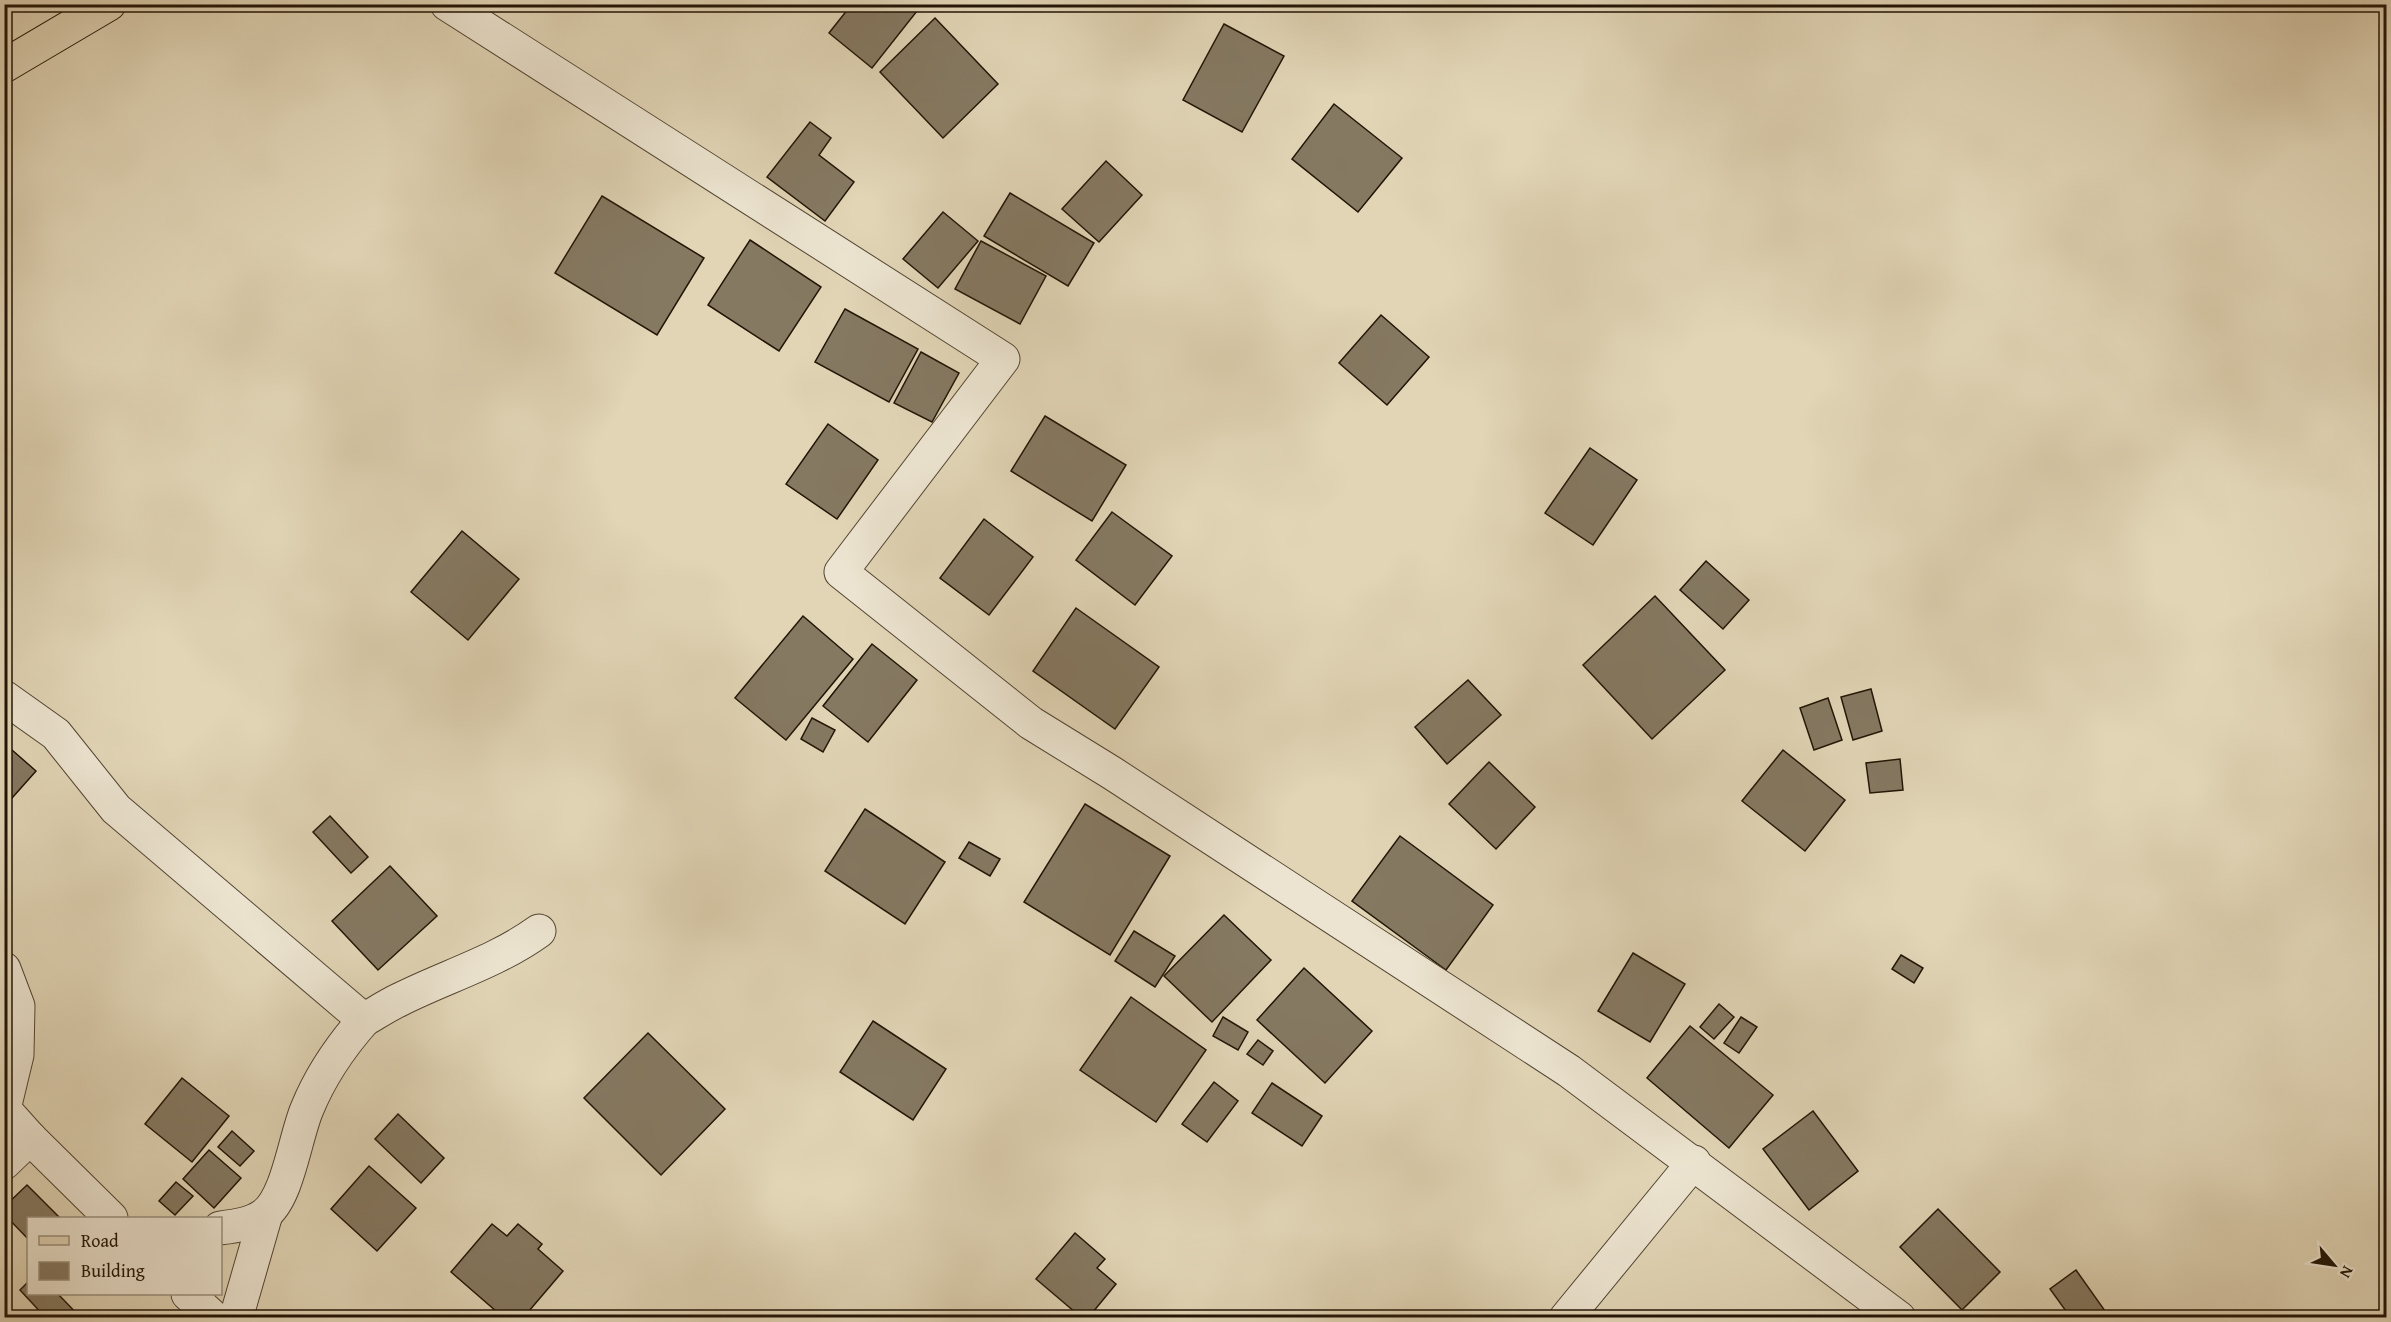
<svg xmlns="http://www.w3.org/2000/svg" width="2391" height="1322" font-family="'Gentium Book Plus',serif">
<rect width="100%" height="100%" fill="#e1d5b6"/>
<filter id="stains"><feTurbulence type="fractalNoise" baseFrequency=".00333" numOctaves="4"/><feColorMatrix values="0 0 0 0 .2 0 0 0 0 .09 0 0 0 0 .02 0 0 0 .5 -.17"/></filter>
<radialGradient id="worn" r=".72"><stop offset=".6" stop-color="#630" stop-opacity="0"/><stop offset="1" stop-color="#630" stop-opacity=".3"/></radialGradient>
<!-- building -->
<g fill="#857962" stroke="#221506" stroke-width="1.5">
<path d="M852 4H918L921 6 872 68 829 33Z"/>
<path d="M935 18 998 84 943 138 880 72Z"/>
<path d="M1224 24 1284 56 1242 132 1183 100Z"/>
<path d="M1334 104 1402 158 1358 212 1292 159Z"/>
<path d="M810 122 831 138 819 155 854 182 825 221 767 177Z"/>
<path d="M1106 161 1142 195 1099 242 1062 209Z"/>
<path d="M1010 193 1094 243 1068 286 984 236Z"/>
<path d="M602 196 704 258 657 335 555 273Z"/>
<path d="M943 212 978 241 938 288 903 259Z"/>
<path d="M750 240 821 287 779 351 708 305Z"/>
<path d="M981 241 1046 276 1020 324 955 289Z"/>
<path d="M845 309 918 349 889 402 815 362Z"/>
<path d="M1381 315 1429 357 1387 405 1339 363Z"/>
<path d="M921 352 959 373 932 422 894 403Z"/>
<path d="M1045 416 1126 465 1092 521 1011 471Z"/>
<path d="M828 424 878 460 837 519 786 484Z"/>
<path d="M2382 446H2386V486L2381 485Z"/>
<path d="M1590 448 1637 480 1593 545 1545 513Z"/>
<path d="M1112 512 1172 556 1135 605 1076 560Z"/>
<path d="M984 519 1033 557 989 615 940 578Z"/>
<path d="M462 531 519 579 468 640 411 592Z"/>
<path d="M1706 561 1749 600 1723 629 1680 590Z"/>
<path d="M1655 596 1725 670 1652 739 1583 665Z"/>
<path d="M1076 608 1159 667 1115 729 1033 671Z"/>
<path d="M803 616 853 659 786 740 735 698Z"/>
<path d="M872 644 917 680 868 742 823 706Z"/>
<path d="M1468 680 1501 715 1447 764 1415 727Z"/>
<path d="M1871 689 1882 731 1853 740 1841 697Z"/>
<path d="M1828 698 1842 740 1814 750 1800 708Z"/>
<path d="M812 718 835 730 823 752 801 739Z"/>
<path d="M12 750 36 771 4 807V759Z"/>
<path d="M1783 750 1845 800 1805 851 1742 801Z"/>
<path d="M1900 759 1903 790 1870 793 1866 763Z"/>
<path d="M1489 762 1535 807 1496 849 1449 804Z"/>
<path d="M1085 804 1170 856 1110 955 1024 902Z"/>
<path d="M865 809 945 862 905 924 825 871Z"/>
<path d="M330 816 368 857 351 873 313 832Z"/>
<path d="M1400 836 1493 905 1446 970 1352 901Z"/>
<path d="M969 842 1000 859 990 876 959 858Z"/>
<path d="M390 866 437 916 378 970 332 921Z"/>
<path d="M1224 915 1271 960 1212 1022 1164 976Z"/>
<path d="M1134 931 1175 956 1155 987 1115 961Z"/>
<path d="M1633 953 1685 984 1650 1042 1598 1011Z"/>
<path d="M1901 955 1923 968 1914 983 1892 969Z"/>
<path d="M1304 968 1372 1031 1325 1083 1257 1020Z"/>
<path d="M1131 997 1206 1050 1156 1122 1080 1070Z"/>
<path d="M1719 1004 1734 1017 1714 1039 1700 1027Z"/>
<path d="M1223 1017 1248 1032 1238 1050 1213 1036Z"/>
<path d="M1741 1017 1757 1027 1739 1053 1724 1043Z"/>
<path d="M873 1021 946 1069 913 1120 840 1072Z"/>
<path d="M1690 1026 1773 1095 1729 1148 1647 1078Z"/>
<path d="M648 1033 725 1109 661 1175 584 1098Z"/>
<path d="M1258 1040 1273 1051 1263 1065 1247 1054Z"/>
<path d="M182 1078 229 1116 192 1162 145 1124Z"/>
<path d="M1214 1082 1238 1101 1207 1142 1182 1124Z"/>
<path d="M1272 1083 1322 1116 1302 1146 1252 1113Z"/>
<path d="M1813 1111 1858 1171 1809 1210 1763 1149Z"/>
<path d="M398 1114 444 1158 421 1183 375 1139Z"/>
<path d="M232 1131 254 1151 240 1166 218 1147Z"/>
<path d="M209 1150 241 1178 214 1208 183 1179Z"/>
<path d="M369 1166 416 1208 377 1251 331 1209Z"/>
<path d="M176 1182 193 1196 175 1215 159 1201Z"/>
<path d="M27 1185 60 1218H28V1239L4 1214V1207Z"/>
<path d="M1938 1209 2000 1272 1962 1310 1900 1247Z"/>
<path d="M492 1224 507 1236 518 1224 542 1244 538 1249 563 1271 523 1318H504L451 1272Z"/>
<path d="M1075 1233 1105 1259 1097 1268 1116 1284 1088 1318H1082L1036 1279Z"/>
<path d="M2076 1270 2110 1318H2071L2050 1289Z"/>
<path d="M28 1282V1294H58L81 1318H46L20 1290Z"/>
</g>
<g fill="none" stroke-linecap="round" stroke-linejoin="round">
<defs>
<g id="minor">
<path d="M447 4 1003 359 841 572 1031 723 1112 773 1569 1071 1899 1318"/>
<path d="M4 697 56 734 116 809 364 1020C376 1013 388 1005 401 999 447 976 496 962 539 931"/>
<path d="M4 969 18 1006 17 1055 4 1109"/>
<path d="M4 1109 30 1138 111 1218"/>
<path d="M4 1163 30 1138"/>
<path d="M220 1228C236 1226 252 1224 264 1215 288 1198 295 1137 307 1109 320 1077 341 1046 364 1020"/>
<path d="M188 1294 214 1318"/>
<path d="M236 1318 266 1214"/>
<path d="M1566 1318 1694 1162"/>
</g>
<path id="major" d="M4 66 109 4"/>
</defs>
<!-- minor casing -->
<use href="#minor" stroke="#524532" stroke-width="35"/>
<!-- major casing -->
<use href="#major" stroke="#221506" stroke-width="35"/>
<!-- minor -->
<use href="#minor" stroke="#ece4d0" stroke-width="33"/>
<!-- major -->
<use href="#major" stroke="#e1d5b6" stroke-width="33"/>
</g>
<!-- margin -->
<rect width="2391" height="1322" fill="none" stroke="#e1d5b6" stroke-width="24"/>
<rect x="6" y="6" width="2379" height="1310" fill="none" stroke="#221506" stroke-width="3"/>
<rect x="12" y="12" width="2367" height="1298" fill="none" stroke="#221506" stroke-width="1.5"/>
<!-- legend -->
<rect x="27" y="1217" width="195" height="78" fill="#ece4d0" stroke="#9b917f" stroke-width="1.5"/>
<rect x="39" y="1236" width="30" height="9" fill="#e1d5b6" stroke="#9b917f" stroke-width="1.5"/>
<text x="81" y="1247" font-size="18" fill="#221506">Road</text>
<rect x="39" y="1262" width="30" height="18" fill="#857962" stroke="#9b917f" stroke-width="1.5"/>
<text x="81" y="1277" font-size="18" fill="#221506">Building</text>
<!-- north arrow -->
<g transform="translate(2334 1265) rotate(119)" stroke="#ece4d0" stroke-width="4.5" paint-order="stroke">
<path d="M0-4.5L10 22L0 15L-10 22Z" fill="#221506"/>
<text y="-9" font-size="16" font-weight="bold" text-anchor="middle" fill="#221506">N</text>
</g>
<rect width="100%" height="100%" filter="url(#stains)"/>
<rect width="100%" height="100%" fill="url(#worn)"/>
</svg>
